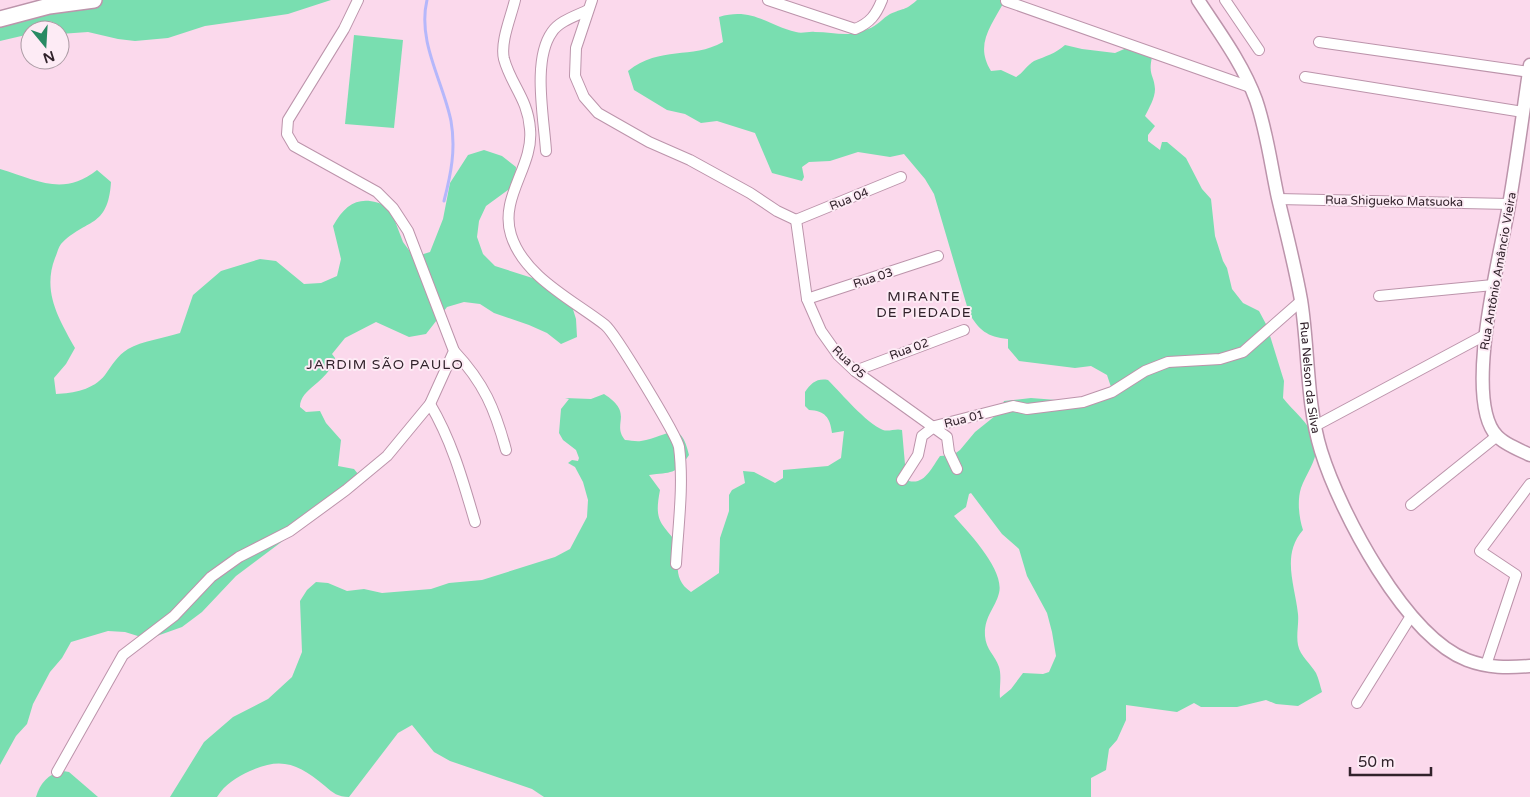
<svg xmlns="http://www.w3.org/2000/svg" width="1530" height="797" font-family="'Varela Round',sans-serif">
<rect width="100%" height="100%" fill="#fbd9ec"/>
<!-- green -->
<g fill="#79deb0" fill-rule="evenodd">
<path d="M61 0H331L288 14 205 26 168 38 135 41 118 39 88 32 60 34V30H30V34L0 41V14Z"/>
<path d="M917 0H1005C992 25 974 44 991 71L1001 70 1016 77C1023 73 1027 65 1034 61 1046 56 1055 54 1065 45L1082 49 1115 53 1136 44 1152 57C1148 76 1154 74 1155 89 1155 98 1149 108 1145 116L1155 126 1148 135V141L1160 150 1162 142H1167L1186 158 1202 189 1211 199 1215 236 1223 261 1227 268 1232 289 1243 303 1259 311 1267 326 1284 381 1283 398C1293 411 1308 422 1314 437 1322 455 1307 471 1301 488 1297 501 1299 518 1303 530 1281 555 1295 585 1298 614 1299 624 1296 635 1298 645 1300 656 1311 664 1316 673 1319 679 1320 686 1322 692L1298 706 1276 704 1266 700 1237 707H1201L1194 703 1177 712 1126 705V720L1117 740 1109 749 1106 770 1091 778V797H544L532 789 450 761 434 752 412 725 398 733 349 797C338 797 333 793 325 786 299 765 283 756 250 771 237 777 225 784 217 797H170L204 742 233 717 268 699 292 677 302 652 300 601 307 590 316 582 328 583 347 591 364 589 382 593 431 589 449 583 482 580 555 557 570 549 587 517 588 500 583 482 575 467 568 463 572 460 578 461 579 458 576 450 563 440 559 433 561 409 569 399 565 398 591 399 604 394C635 414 611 423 625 440 630 440 636 442 641 441 667 438 680 416 689 455 676 475 671 472 649 475L660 490C654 521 660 522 679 545 678 564 673 580 691 592L719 573 720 538 729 511V495L732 490 745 483 743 471 754 472 775 483 783 478V470L828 466 841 458 844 431 832 433C830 417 825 411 809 410L805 406V392C811 383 817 378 828 380 843 395 865 422 883 430 889 432 896 428 902 430L906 476 909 481C925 485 932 467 940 456L953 455 960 450 975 432 1000 412 1004 401 1031 398 1082 402 1113 393 1107 375 1091 366 1075 368 1019 361 1008 348V339C987 337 979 330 969 313L934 194 925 179 904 154 890 157 858 152 830 161 809 162 802 167 804 177 802 181 772 173 755 133 717 121 701 123 685 114 667 110 634 90 628 71C661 45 691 60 723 42L719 17C752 7 767 25 796 32 802 34 809 31 815 32 835 32 849 38 868 29 877 26 883 18 890 14 903 8 905 11 917 0ZM971 493 1002 534 1019 549 1027 576 1047 613 1052 632 1056 656 1049 672 1043 674 1023 673 1011 689 1000 698C999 689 1002 676 999 667 995 655 986 650 985 636 984 616 995 609 999 593 1005 570 968 532 954 516L966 507 969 494Z"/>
<path d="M354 35 403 40 394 128 345 124Z"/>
<path d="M484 150 502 156 516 167 515 185 486 206 479 221 477 237 483 254 495 266 545 282 571 303 576 319 577 337 561 344 547 333 529 325 494 313 480 304 464 302 447 307 426 334 409 337 376 322 345 338 332 354 335 358C328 383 300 388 300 407L306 412 320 411 326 423 341 440 338 466 354 469 358 474 356 485 347 496 312 519 236 576 202 612 182 627 154 637H141L125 632 108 631 71 642 62 658 50 672 33 704 27 724 16 736 0 765V169C37 180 63 197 97 170L111 182C108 229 86 218 61 244 58 248 57 254 55 258 42 292 59 319 75 348L66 364 54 378 56 394C74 393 93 390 105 375 112 365 117 356 128 349 142 341 164 338 180 333L193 295 221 271 260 259 276 261 304 284 321 283 337 276 341 259 333 226C347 200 364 194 390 208L403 242 414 257 430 252 443 219 450 183 468 155Z"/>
<path d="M63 771 69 772 98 797H36C40 783 48 774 63 771Z"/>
</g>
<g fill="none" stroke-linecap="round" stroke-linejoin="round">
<!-- stream -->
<path stroke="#b5b7fb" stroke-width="3" d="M427 0C417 42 443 81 451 121 456 149 451 174 444 201"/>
<defs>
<g id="minor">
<path d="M515 0C511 17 500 42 504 59 511 85 528 99 530 129 534 166 499 197 511 235 524 277 573 300 605 325 615 333 677 436 679 447 684 485 678 527 676 564"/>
<path d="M592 0 576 48 575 76 584 97 598 113 649 142 690 160 750 193 777 211 796 220"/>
<path d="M768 0 855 29C870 23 876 15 882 0"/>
<path d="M1225 0 1259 50"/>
<path d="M1006 1 1250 87"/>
<path d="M1319 42 1529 72"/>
<path d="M1305 77 1523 112"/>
<path d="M546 151C544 118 532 60 552 32 559 21 576 16 588 10"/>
<path d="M1278 199 1509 204"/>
<path d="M796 220 807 299 821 331 838 355 855 371 947 437 949 452 957 469"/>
<path d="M796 220 901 177"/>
<path d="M1379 296 1493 285"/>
<path d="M807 299 938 256"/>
<path d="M454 351C484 383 495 409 506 450"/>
<path d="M855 371 964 330"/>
<path d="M430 404C452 441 463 481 475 522"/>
<path d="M1315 426 1485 335"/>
<path d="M902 480 918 455 922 436 935 426 1013 406 1027 409 1083 402 1112 392 1145 371 1168 362 1220 359 1243 352 1301 301"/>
<path d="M1411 505 1497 436"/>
<path d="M1486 665 1516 575 1480 551 1530 484"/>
<path d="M1357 703 1411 616"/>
<path d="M57 772 123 655 174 616 211 577 239 557 290 531 346 490 387 456 430 404 454 351 408 231 393 208 377 192 294 146 287 134 288 120 344 29 358 0"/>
</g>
<g id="tertiary">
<path id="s1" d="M1198 0C1219 32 1243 64 1256 100 1267 132 1271 166 1278 198 1286 232 1295 266 1301 300 1309 350 1306 402 1321 451 1340 512 1405 636 1467 660 1488 668 1508 668 1530 666"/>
<path d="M1530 65C1523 112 1517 159 1509 205 1501 252 1462 400 1497 436 1504 444 1520 450 1530 455"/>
</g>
<path id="secondary" d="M0 19 49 6 94 0"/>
</defs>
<!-- minor casing -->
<use href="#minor" stroke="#bc94ab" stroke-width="12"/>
<!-- tertiary casing -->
<use href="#tertiary" stroke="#bc94ab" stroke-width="15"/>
<!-- secondary casing -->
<use href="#secondary" stroke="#bc94ab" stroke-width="18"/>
<!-- minor -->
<use href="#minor" stroke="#fff" stroke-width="10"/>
<!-- tertiary -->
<use href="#tertiary" stroke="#fff" stroke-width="12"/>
<!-- secondary -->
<use href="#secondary" stroke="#fff" stroke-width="15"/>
</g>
<g text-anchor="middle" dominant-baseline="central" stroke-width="4" stroke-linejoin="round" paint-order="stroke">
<!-- street labels -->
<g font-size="12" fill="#31222b" stroke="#fdebf5">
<text transform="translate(849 199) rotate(-22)">Rua 04</text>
<text transform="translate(1394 201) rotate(1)">Rua Shigueko Matsuoka</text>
<text transform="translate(1498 271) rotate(-80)">Rua Antônio Amâncio Vieira</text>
<text transform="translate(873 278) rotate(-18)">Rua 03</text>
<text transform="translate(909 349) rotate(-20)">Rua 02</text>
<text transform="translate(849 362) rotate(44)">Rua 05</text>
<text stroke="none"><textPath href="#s1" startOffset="399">Rua Nelson da Silva</textPath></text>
<text transform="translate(964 419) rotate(-14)">Rua 01</text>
</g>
<!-- neighbourhood labels -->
<g font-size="14" letter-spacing="1" fill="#31222b" stroke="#fdebf5">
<text x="924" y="296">MIRANTE<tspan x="924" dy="16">DE PIEDADE</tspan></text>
<text x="385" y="364">JARDIM SÃO PAULO</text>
</g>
</g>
<!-- north arrow -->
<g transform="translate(45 45) rotate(162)"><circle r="24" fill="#fdebf5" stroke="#ab9ba4"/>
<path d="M0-4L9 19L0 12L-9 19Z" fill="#288a63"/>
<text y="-8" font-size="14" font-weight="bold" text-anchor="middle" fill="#31222b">N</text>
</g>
<!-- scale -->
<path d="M1350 767v8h81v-8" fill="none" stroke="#31222b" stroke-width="2.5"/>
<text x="1358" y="767" font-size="15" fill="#31222b" stroke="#fdebf5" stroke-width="4" paint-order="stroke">50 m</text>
</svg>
